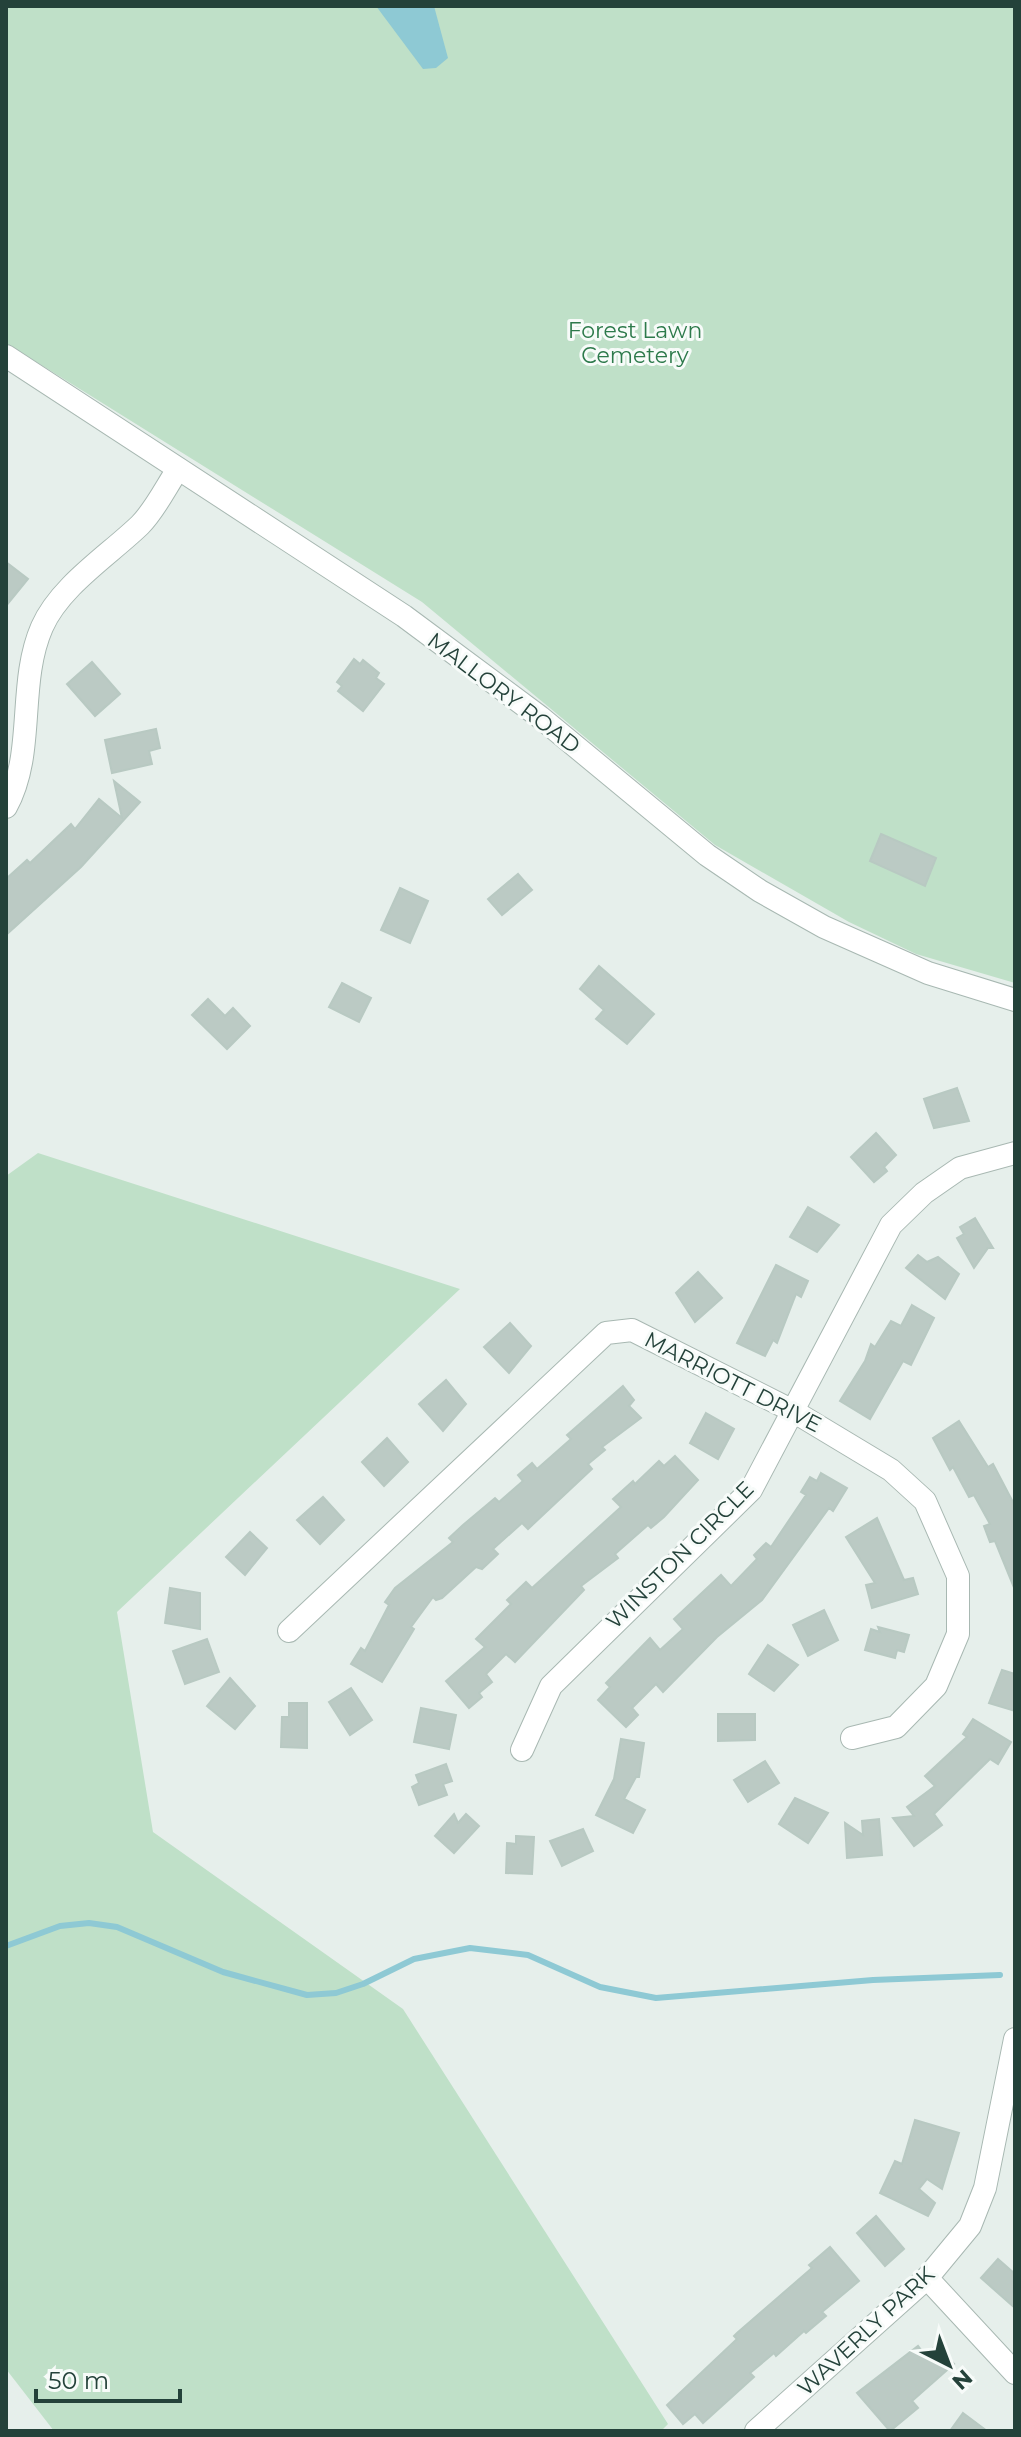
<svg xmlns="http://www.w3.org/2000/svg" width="1021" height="2437" font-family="Montserrat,sans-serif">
<rect width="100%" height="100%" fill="#e6efeb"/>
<!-- green -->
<g fill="#bfe0c8">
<path d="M6 6H1015V983L916 954 849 922 715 845 422 602 6 343Z"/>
<path d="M38 1153 460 1289 117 1612 153 1832 403 2009 668 2424 661 2431H54L6 2369V1176Z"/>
</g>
<!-- water -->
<path fill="#8ec9d4" d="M376 6H434L448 58 436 68 423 69Z"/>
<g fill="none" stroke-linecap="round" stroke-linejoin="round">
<!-- stream -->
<path stroke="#8ec9d4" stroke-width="6" d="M6 1946 60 1926 89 1923 117 1927 223 1972 307 1995 336 1993 363 1984 414 1959 470 1948 528 1955 600 1987 656 1998 873 1980 1000 1975"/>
</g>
<!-- building -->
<g fill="#bbcac4" stroke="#b8c9c2" stroke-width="2">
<path d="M6 562 28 579 6 606Z"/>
<path d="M354 659 360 664 363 660 379 673 376 678 384 684 363 711 338 691 342 686 337 682Z"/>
<path d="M92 662 120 694 95 716 67 684Z"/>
<path d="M156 729 160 748 149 751 152 764 112 773 105 740Z"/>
<path d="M114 781 140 802 81 867 6 935V879L27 860 30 863 71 824 75 829 99 799 122 818Z"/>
<path d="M881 834 936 858 925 886 870 861Z"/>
<path d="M518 874 532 890 502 915 488 899Z"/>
<path d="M400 888 428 901 410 943 381 930Z"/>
<path d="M599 966 654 1014 627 1044 596 1019 604 1010 580 989Z"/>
<path d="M342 983 371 998 359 1022 329 1007Z"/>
<path d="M208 999 225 1016 233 1008 250 1026 227 1049 192 1015Z"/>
<path d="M957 1088 969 1121 934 1128 924 1099Z"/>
<path d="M876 1133 896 1155 884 1167 887 1171 874 1182 851 1157Z"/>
<path d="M808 1207 839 1225 817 1252 790 1237Z"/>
<path d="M975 1218 993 1248H988L974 1268 957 1238 964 1234 960 1227Z"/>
<path d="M918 1255 927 1262 938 1257 959 1274 945 1299 906 1268Z"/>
<path d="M776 1265 808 1281 801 1297 796 1294 777 1343 773 1340 765 1356 737 1343Z"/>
<path d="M698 1272 722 1298 695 1322 676 1293Z"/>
<path d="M912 1305 934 1318 911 1365 903 1361 870 1419 840 1401 865 1361 871 1344 875 1347 891 1321 901 1326Z"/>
<path d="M510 1323 531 1346 509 1373 484 1347Z"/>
<path d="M446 1380 466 1404 443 1431 419 1404Z"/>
<path d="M623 1386 634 1400 629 1406 641 1418 602 1447 605 1450 588 1464 592 1469 528 1529 522 1523 493 1549 498 1554 482 1569 476 1567 442 1598 436 1600 433 1597 411 1627 414 1629 382 1682 351 1664 361 1648 365 1651 389 1605 385 1602 395 1588 453 1542 449 1538 463 1525 495 1498 499 1502 523 1481 518 1475 532 1463 537 1469 571 1439 567 1435Z"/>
<path d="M706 1413 734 1429 718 1459 690 1443Z"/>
<path d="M959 1421 988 1467 993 1464 1015 1506V1590L995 1541 990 1542 984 1526 990 1524 974 1495 969 1497 953 1467 950 1470 933 1438Z"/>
<path d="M387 1438 408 1462 384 1486 362 1462Z"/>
<path d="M675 1456 698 1480 664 1517 651 1528 648 1525 615 1554 618 1558 581 1586 584 1590 515 1662 506 1654 486 1674 492 1682 479 1693 482 1697 469 1708 446 1681 485 1647 476 1639 511 1604 507 1600 526 1582 532 1588 621 1507 613 1499 633 1481 635 1484 659 1461 664 1466Z"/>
<path d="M821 1473 847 1488 833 1511 829 1508 762 1600 717 1637 663 1692 656 1684 632 1708 638 1715 626 1727 598 1700 610 1687 606 1683 650 1638 660 1650 683 1629 674 1619 721 1575 731 1586 757 1559 754 1555 766 1543 771 1547 806 1495 801 1492 810 1477 817 1481Z"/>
<path d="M323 1497 344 1520 320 1544 297 1520Z"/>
<path d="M877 1518 904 1580 913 1578 918 1594 872 1608 866 1585 875 1583 846 1537Z"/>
<path d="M250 1532 267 1548 245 1575 226 1557Z"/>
<path d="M170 1588 200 1593V1629L165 1623Z"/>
<path d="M824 1610 838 1640 808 1656 793 1625Z"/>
<path d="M878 1627 909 1635 904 1652 897 1650 895 1658 865 1650 871 1629 880 1632Z"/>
<path d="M207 1639 219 1672 185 1684 173 1651Z"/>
<path d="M768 1645 798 1665 774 1691 749 1674Z"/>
<path d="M1002 1670 1015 1674V1711L989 1703Z"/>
<path d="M230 1678 255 1706 235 1729 207 1706Z"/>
<path d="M351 1688 372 1720 350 1735 329 1702Z"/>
<path d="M289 1703H307V1748L281 1747 282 1717H289Z"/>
<path d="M421 1708 456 1715 449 1749 414 1742Z"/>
<path d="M718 1714H755V1740L718 1741Z"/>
<path d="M973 1719 1011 1742 998 1764 990 1759 934 1814 942 1825 914 1846 893 1818 914 1816 907 1807 935 1786 925 1776 967 1737 963 1734Z"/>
<path d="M621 1739 644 1743 639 1777H636L624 1799 645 1810 633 1833 596 1815 614 1779Z"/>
<path d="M765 1761 779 1783 748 1802 734 1780Z"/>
<path d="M446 1764 452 1781 443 1784 447 1795 419 1805 412 1787 419 1783 416 1775Z"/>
<path d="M795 1798 828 1813 808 1843 779 1824Z"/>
<path d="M454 1814 458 1823 466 1814 479 1826 454 1853 435 1836Z"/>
<path d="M879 1819 882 1855 847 1858 845 1823 863 1835 862 1821Z"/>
<path d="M583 1829 593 1851 562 1866 550 1841Z"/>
<path d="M516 1836 534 1837 532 1874 506 1873 507 1843 516 1844Z"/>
<path d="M915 2120 959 2133 942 2189 927 2179 919 2189 935 2203 928 2216 880 2193 895 2161 902 2164Z"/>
<path d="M876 2216 904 2249 885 2266 857 2233Z"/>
<path d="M830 2247 859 2281 822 2312 826 2316 806 2333 804 2331 776 2356 774 2353 750 2373 754 2377 703 2423 695 2414 683 2424 667 2405 737 2339 734 2336 737 2333 812 2268 809 2265Z"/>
<path d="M998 2259 1015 2274V2308L981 2278Z"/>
<path d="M937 2345 954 2364 912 2401 918 2408 890 2431 857 2393 918 2346 925 2355Z"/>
<path d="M963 2413 987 2431H950Z"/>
</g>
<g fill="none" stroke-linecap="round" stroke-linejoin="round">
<defs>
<g id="minor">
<path d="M6 356 404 616 540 717 707 855 760 891 824 927 928 973 1015 1000"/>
<path d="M6 807C36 753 17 684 42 627 60 586 109 555 140 525 155 510 166 487 178 469"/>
<path d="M289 1631 606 1333 632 1330 793 1411 891 1470 925 1501 958 1576V1634L936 1686 896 1727 852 1738"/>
<path d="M522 1750 551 1686 751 1490 891 1225 924 1193 960 1168 1015 1153"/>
<path d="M927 2278 1015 2373"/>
<path d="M756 2431 927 2278 970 2226 985 2188 1015 2039"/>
</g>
</defs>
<!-- minor casing -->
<use href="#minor" stroke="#a8b8b2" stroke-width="24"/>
<!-- minor -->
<use href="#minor" stroke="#fff" stroke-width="22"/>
</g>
<g text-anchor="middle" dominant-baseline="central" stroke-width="6" stroke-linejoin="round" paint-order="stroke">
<!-- park labels -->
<g font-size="22" fill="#2d7a4b" stroke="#f7fbf9">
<text x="635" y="330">Forest Lawn<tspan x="635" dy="25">Cemetery</tspan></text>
</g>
<!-- street labels -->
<g font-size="22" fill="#24423a" stroke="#f7fbf9">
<text transform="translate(504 693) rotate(37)">MALLORY ROAD</text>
<text transform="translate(733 1382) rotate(27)">MARRIOTT DRIVE</text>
<text transform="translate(680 1555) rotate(-45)">WINSTON CIRCLE</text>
<text transform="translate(866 2331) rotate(-43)">WAVERLY PARK</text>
</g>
</g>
<!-- border -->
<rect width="1021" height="2437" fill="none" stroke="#24423a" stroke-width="16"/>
<!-- north arrow -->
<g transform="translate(949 2365) rotate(138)" stroke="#f7fbf9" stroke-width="6" paint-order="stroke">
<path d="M0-6L14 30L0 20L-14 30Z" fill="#24423a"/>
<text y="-12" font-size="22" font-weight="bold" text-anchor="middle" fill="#24423a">N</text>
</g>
<!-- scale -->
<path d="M36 2389v12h144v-12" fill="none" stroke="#24423a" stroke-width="4"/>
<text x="48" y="2389" font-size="24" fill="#24423a" stroke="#f7fbf9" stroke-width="6" paint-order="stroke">50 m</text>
</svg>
